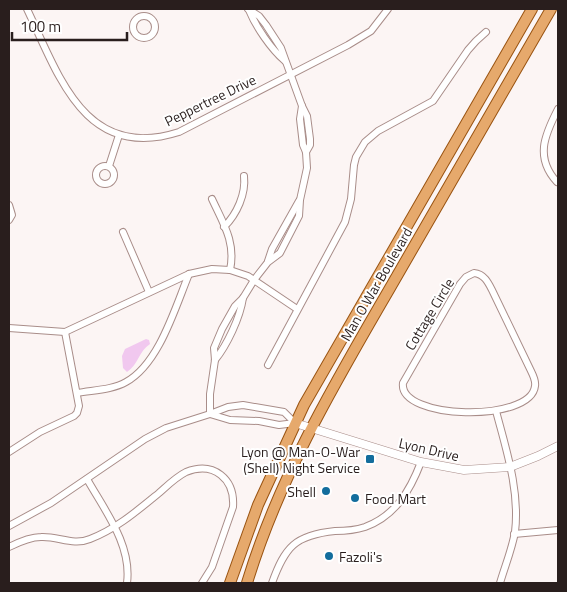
<svg xmlns="http://www.w3.org/2000/svg" width="567" height="592" font-family="'Titillium Web',sans-serif">
<rect width="100%" height="100%" fill="#fcf5f4"/>
<!-- water -->
<path fill="#f1c8ef" d="M146 339 149 340 150 344C139 351 138 365 127 372L123 368 122 356 125 349Z"/>
<g fill="none" stroke-linecap="round" stroke-linejoin="round">
<defs>
<g id="minor">
<path d="M27 9C59 76 85 162 179 132L348 45 371 31 388 9"/>
<path d="M248 9 259 16 266 25 281 48 302 106 307 116 310 139V145L306 152"/>
<path d="M249 10C256 27 271 49 285 61"/>
<circle cx="144" cy="27" r="11"/>
<circle cx="105" cy="175" r="9"/>
<path d="M109 166 119 135"/>
<path d="M557 182C535 158 544 136 558 109"/>
<path d="M212 199C223 223 236 242 230 270"/>
<path d="M9 205 12 215 9 220"/>
<path d="M224 227C237 214 246 194 244 176"/>
<path d="M123 232 149 292"/>
<path d="M268 261 272 249 299 201"/>
<path d="M474 273C484 274 488 282 492 290L531 371C533 375 536 381 535 386 531 423 398 420 403 383L460 284 466 277Z"/>
<path d="M9 328 65 332"/>
<path d="M65 332 189 274 212 269 230 270 248 276 297 309"/>
<path d="M215 360C227 345 240 318 243 298"/>
<path d="M268 365 345 222 351 199 354 165 356 157 365 142 378 131 433 101 468 50 476 41 486 32"/>
<path d="M77 393C93 390 112 390 126 382 159 364 175 308 189 274"/>
<path d="M496 411C506 449 520 491 515 532 512 549 505 566 500 583"/>
<path d="M210 414V394L215 360 214 348 222 329 235 306 243 298 254 280 268 262 280 253 299 216 300 200 307 168 306 152 303 145 300 119 302 106"/>
<path d="M210 414 230 420 259 421 279 425 295 423"/>
<path d="M9 452 40 432 74 416 77 413 79 406 65 332"/>
<path d="M87 479C105 511 132 545 127 583"/>
<path d="M9 526 51 503 145 439 166 428 210 414 228 407 243 405 284 412 295 423"/>
<path d="M514 534 558 530"/>
<path d="M9 547C19 542 30 537 41 537 58 536 73 546 90 539 116 529 137 511 159 493 168 485 176 477 186 472 214 461 235 479 233 507L212 567 202 583"/>
<path d="M272 583C285 547 295 535 335 531 344 531 356 530 365 527 395 516 410 491 421 462"/>
</g>
<path id="tertiary" d="M295 423 421 462 464 470 510 467 538 456 558 446"/>
<g id="primary">
<path d="M230 583 258 505 304 405 532 9"/>
<path d="M247 583C279 477 335 383 390 288 444 195 497 102 551 9"/>
</g>
</defs>
<!-- minor casing -->
<use href="#minor" stroke="#a98d89" stroke-width="8"/>
<!-- tertiary casing -->
<use href="#tertiary" stroke="#a98d89" stroke-width="9"/>
<!-- primary casing -->
<use href="#primary" stroke="#995311" stroke-width="12"/>
<!-- minor -->
<use href="#minor" stroke="#fff" stroke-width="6"/>
<!-- tertiary -->
<use href="#tertiary" stroke="#fff" stroke-width="8"/>
<!-- primary -->
<use href="#primary" stroke="#e6a96c" stroke-width="10"/>
</g>
<!-- markers -->
<g fill="#136d9d" stroke="#fff" stroke-width="2">
<rect x="365" y="454" width="10" height="10" rx="2.5"/>
<circle cx="326" cy="491" r="5"/>
<circle cx="355" cy="498" r="5"/>
<circle cx="329" cy="556" r="5"/>
</g>
<g text-anchor="middle" dominant-baseline="central" stroke-width="4" stroke-linejoin="round" paint-order="stroke">
<!-- street labels -->
<g font-size="14" fill="#291e1d" stroke="#fff">
<text transform="translate(210 100) rotate(-26)">Peppertree Drive</text>
<text transform="translate(376 284) rotate(-60)">Man O War Boulevard</text>
<text transform="translate(429 314) rotate(-59)">Cottage Circle</text>
<text transform="translate(429 449) rotate(13)">Lyon Drive</text>
</g>
<!-- poi labels -->
<g font-size="14" fill="#291e1d" stroke="#fff" text-anchor="end">
<text x="360" y="451">Lyon @ Man-O-War<tspan x="360" dy="16">(Shell) Night Service</tspan></text>
<text x="316" y="491">Shell</text>
<text x="365" y="498" text-anchor="start">Food Mart</text>
<text x="339" y="556" text-anchor="start">Fazoli's</text>
</g>
</g>
<!-- border -->
<rect width="567" height="592" fill="none" stroke="#291e1d" stroke-width="20"/>
<!-- scale -->
<path d="M12 32v8h115v-8" fill="none" stroke="#291e1d" stroke-width="2.5"/>
<text x="20" y="32" font-size="15" fill="#291e1d" stroke="#ffffff" stroke-width="4" paint-order="stroke">100 m</text>
</svg>
